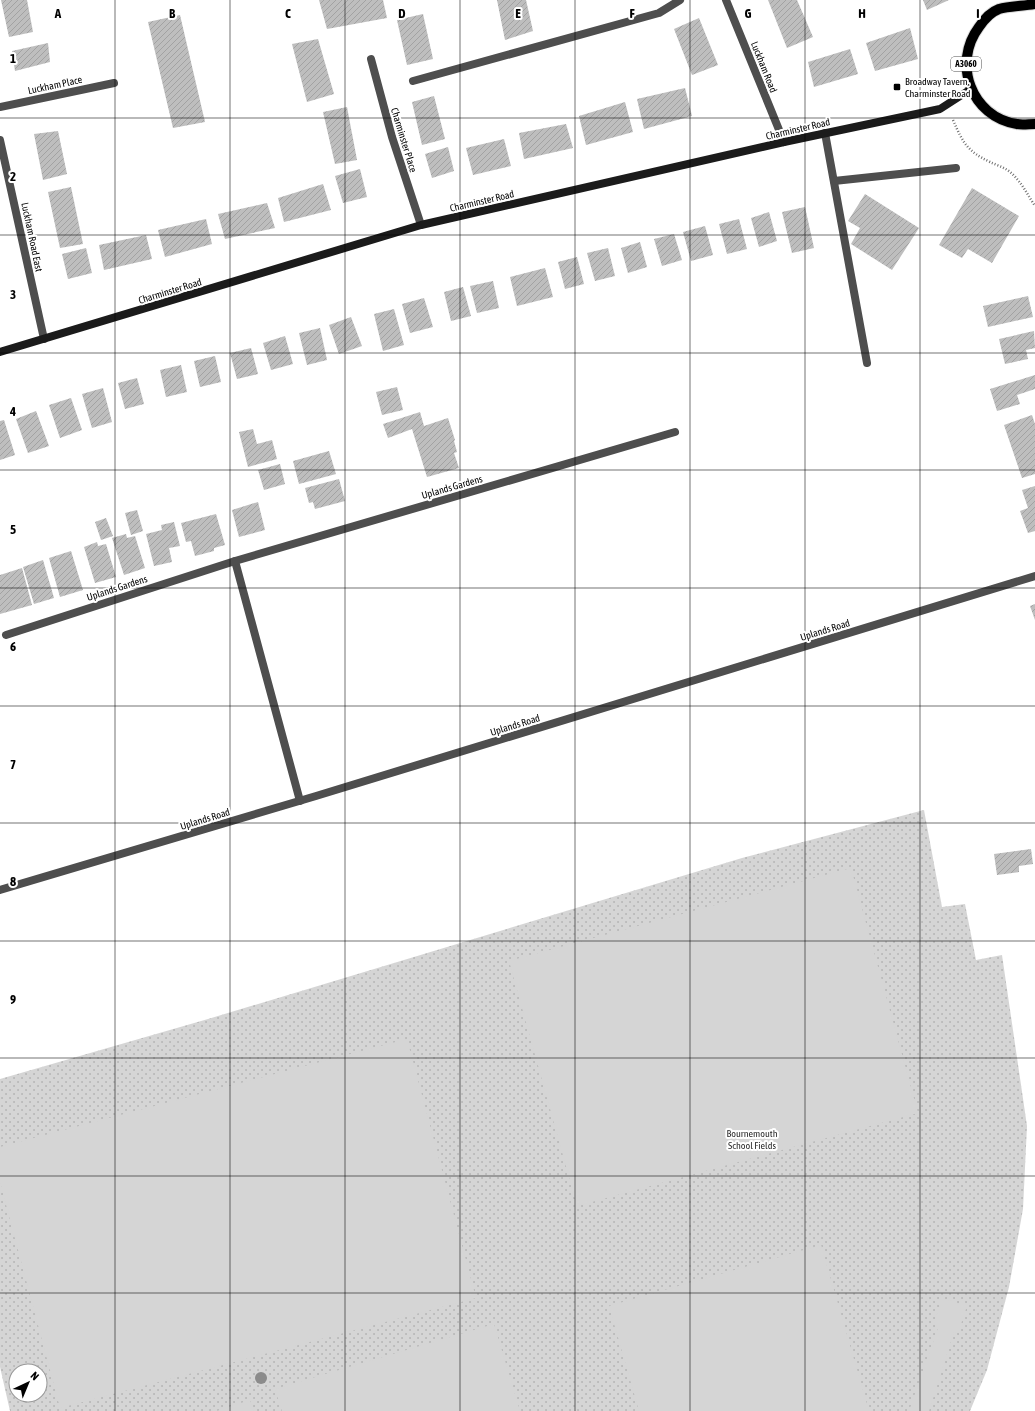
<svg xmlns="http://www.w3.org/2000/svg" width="1035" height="1411" font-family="'Asap Condensed',sans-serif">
<defs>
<pattern id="grass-dots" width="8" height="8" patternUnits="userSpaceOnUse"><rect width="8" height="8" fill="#d5d5d5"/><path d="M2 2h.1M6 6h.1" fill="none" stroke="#b5b5b5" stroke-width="1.8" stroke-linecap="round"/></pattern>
<pattern id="building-hatch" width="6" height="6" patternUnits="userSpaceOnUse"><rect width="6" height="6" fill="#bebebe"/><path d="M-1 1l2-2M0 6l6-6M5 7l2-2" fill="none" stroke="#a2a2a2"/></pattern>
</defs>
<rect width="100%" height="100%" fill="#fff"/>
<!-- grass -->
<path fill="url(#grass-dots)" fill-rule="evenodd" d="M924 810 942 907 965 904 976 960 1002 955 1027 1126 1023 1209 1009 1287 987 1370 970 1411H10L0 1367V1079L208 1019 742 858ZM16 1371H40V1395H16Z"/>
<!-- garden -->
<g fill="#d5d5d5">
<path d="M851 868 918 1113 577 1206 509 961Z"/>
<path d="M407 1039 476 1298 60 1408 0 1182V1147Z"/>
<path d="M821 1245 869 1411H639L609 1306Z"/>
<path d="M942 1298 967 1306 958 1333 954 1332 929 1411H909L939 1325 934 1323Z"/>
<path d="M494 1324 520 1411H282L275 1389Z"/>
<path d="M250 1400 254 1411H217Z"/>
</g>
<!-- building -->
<g fill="url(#building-hatch)">
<path d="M1 0H27L33 32 9 37Z"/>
<path d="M319 0H383L387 18 327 29Z"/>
<path d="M497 0H526L533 31 505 40Z"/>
<path d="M768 0H797L813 37 787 48Z"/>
<path d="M923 0H949L927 10Z"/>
<path d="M423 14 433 59 407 65 397 20Z"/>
<path d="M180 15 205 122 173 128 148 22Z"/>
<path d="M699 18 718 65 692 75 674 29Z"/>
<path d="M910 28 918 59 875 71 866 43Z"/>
<path d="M318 39 334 94 307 102 292 44Z"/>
<path d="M48 43 50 62 15 71 12 51Z"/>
<path d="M850 49 858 74 814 87 808 62Z"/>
<path d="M685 88 692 116 644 129 637 99Z"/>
<path d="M434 96 445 139 422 145 412 102Z"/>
<path d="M625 102 633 132 586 145 579 116Z"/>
<path d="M347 107 357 160 335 164 323 112Z"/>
<path d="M566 124 573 148 524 159 519 133Z"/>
<path d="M58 131 67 174 43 180 34 134Z"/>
<path d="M504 139 511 166 473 175 466 148Z"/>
<path d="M448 147 454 171 432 178 425 154Z"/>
<path d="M360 169 367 197 343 203 335 176Z"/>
<path d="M323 184 331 210 284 222 278 198Z"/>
<path d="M71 187 83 244 60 248 48 192Z"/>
<path d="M972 188 1019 216 992 263 968 249 962 258 939 245Z"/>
<path d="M865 194 919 228 892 270 851 244 860 228 848 221Z"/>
<path d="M267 203 275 228 225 239 218 214Z"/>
<path d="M805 207 814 248 792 253 782 212Z"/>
<path d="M769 212 777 241 759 247 751 218Z"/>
<path d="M206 219 212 244 165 257 158 230Z"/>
<path d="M739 219 747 249 727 254 719 224Z"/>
<path d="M705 226 713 255 691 261 683 232Z"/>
<path d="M674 234 682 260 662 266 654 239Z"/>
<path d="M146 235 152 259 104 270 99 245Z"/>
<path d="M640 242 647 267 628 273 621 248Z"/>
<path d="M86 248 92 273 68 279 62 254Z"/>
<path d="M608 248 615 276 595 281 587 253Z"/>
<path d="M577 257 584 284 565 289 558 262Z"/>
<path d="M545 268 553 297 517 306 510 277Z"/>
<path d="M493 281 499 308 477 313 470 286Z"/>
<path d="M463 287 471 316 451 321 444 292Z"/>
<path d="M1028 296 1033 317 988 327 983 306Z"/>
<path d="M424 298 433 327 410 333 402 304Z"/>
<path d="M394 309 404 345 383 351 374 314Z"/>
<path d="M351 317 362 346 339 354 329 325Z"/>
<path d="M320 328 327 360 307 365 299 333Z"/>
<path d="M1034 331 1035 348 1026 350 1028 359 1005 364 999 339Z"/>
<path d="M285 336 293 364 271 370 263 343Z"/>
<path d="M251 348 258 374 237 379 230 353Z"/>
<path d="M215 356 221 382 200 387 194 361Z"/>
<path d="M181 365 187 392 166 397 160 370Z"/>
<path d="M1035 375V389L1017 395 1020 404 997 411 990 389Z"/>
<path d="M137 378 144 404 125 409 118 383Z"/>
<path d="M397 387 403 410 382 415 376 392Z"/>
<path d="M103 388 112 422 92 428 82 394Z"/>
<path d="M71 398 82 430 60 438 49 405Z"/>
<path d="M36 411 49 446 28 453 16 419Z"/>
<path d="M420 412 424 426 448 418 455 440 454 441 457 452 454 453 459 468 427 477 412 429 388 438 383 424Z"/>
<path d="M1032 415 1035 424V474L1022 478 1004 425Z"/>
<path d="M4 420 15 455 0 460V421Z"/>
<path d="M253 429 257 444 272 440 277 459 248 467 239 432Z"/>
<path d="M329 451 336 474 299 484 293 461Z"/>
<path d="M280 464 285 484 264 490 258 470Z"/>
<path d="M339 479 345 501 315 509 313 502 309 503 305 488Z"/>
<path d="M1035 486V531L1028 533 1020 511 1028 508 1022 490Z"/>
<path d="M258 502 265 530 239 537 232 510Z"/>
<path d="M137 510 143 531 131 535 125 513Z"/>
<path d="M216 514 225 545 214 548V551L195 556 191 541 186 542 181 523Z"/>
<path d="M106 518 113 536 101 540 95 522Z"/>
<path d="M174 522 180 546 169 548 172 562 154 566 146 534 162 530 161 525Z"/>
<path d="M126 534 127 538 135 536 145 568 124 575 112 538Z"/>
<path d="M97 542 98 546 106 544 116 577 95 583 84 547Z"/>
<path d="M71 551 83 590 60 597 49 558Z"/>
<path d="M43 560 54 598 34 604 23 567Z"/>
<path d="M22 568 32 605 0 614V575Z"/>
<path d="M1035 604V620L1030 606Z"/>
<path d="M1031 849 1033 864 1019 866V872L997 875 994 854Z"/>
</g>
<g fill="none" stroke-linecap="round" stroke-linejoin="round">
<defs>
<path id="primary" d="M1035 4C1024 6 1010 6 999 9 991 12 983 21 979 27 952 63 971 117 1017 124 1022 125 1029 124 1035 124"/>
</defs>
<!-- primary casing -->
<use href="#primary" stroke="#dbdbdb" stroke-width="12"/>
<!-- path -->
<path stroke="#707070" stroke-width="2.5" stroke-dasharray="1 2" stroke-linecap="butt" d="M953 120C963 143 967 151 990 162 996 165 1004 167 1010 172 1021 181 1027 194 1035 206"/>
<!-- lane -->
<g stroke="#4e4e4e" stroke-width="8">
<path d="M413 81 659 13 680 0"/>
<path d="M825 133 867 363"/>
<path d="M834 181 956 168"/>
</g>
<!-- street -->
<g stroke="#4e4e4e" stroke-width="8">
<path d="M726 0 784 142"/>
<path d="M371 59 392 137 421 225"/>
<path d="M0 107 114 83"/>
<path d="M0 140 44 339"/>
<path d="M235 561 300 801"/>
<path d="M6 635 235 561 675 432"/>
<path d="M0 890 316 796 1035 576"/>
</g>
<!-- secondary -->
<path stroke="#1b1b1b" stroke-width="8" d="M0 352 421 225 784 142 940 109 971 89"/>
<!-- primary -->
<use href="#primary" stroke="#000" stroke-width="10"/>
</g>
<!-- trees -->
<circle fill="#8b8b8b" cx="261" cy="1378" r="6"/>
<!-- grid -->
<path fill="none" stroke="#000" stroke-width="1" stroke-opacity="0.55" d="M115 0V1411M230 0V1411M345 0V1411M460 0V1411M575 0V1411M690 0V1411M805 0V1411M920 0V1411M0 118H1035M0 235H1035M0 353H1035M0 470H1035M0 588H1035M0 706H1035M0 823H1035M0 941H1035M0 1058H1035M0 1176H1035M0 1293H1035"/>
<!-- markers -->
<rect fill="#000" stroke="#fff" stroke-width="1.5" x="893" y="83" width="8" height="8" rx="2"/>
<g text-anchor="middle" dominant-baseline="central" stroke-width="4" stroke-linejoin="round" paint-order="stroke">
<!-- shield labels -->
<rect fill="#fff" stroke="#4c4c4c" stroke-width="1" x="951" y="57" width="30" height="14" rx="3"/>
<g font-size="9" font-weight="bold" fill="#000">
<text x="966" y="64">A3060</text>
</g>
<!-- street labels -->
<g font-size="10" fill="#000" stroke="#fff">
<text transform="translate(764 67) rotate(68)">Luckham Road</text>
<text transform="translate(55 85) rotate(-12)">Luckham Place</text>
<text transform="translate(798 129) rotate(-13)">Charminster Road</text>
<text transform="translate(404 140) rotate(73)">Charminster Place</text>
<text transform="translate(482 201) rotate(-13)">Charminster Road</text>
<text transform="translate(32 237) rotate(78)">Luckham Road East</text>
<text transform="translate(170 291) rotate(-17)">Charminster Road</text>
<text transform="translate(452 487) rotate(-16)">Uplands Gardens</text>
<text transform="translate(117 588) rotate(-18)">Uplands Gardens</text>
<text transform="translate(825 630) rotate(-17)">Uplands Road</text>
<text transform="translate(515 725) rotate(-17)">Uplands Road</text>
<text transform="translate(205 819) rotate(-17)">Uplands Road</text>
</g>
<!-- poi labels -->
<g font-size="10" fill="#000" stroke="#fff" text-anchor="start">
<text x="905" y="81">Broadway Tavern,<tspan x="905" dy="12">Charminster Road</tspan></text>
</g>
<!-- park labels -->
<g font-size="10" fill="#2c2c2c" stroke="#fff">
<text x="752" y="1133">Bournemouth<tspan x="752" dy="12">School Fields</tspan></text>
</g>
</g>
<g font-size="13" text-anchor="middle" font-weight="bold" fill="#000" stroke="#fff" stroke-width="4" stroke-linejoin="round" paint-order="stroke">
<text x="58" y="18">A</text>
<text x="172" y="18">B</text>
<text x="288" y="18">C</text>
<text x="402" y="18">D</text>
<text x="518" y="18">E</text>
<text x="632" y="18">F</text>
<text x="748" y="18">G</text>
<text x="862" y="18">H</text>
<text x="978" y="18">I</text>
<text x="13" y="63">1</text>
<text x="13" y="181">2</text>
<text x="13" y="299">3</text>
<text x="13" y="416">4</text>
<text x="13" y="534">5</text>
<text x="13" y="651">6</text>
<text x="13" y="769">7</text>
<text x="13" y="886">8</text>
<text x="13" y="1004">9</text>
</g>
<!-- north arrow -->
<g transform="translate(28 1383) rotate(44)"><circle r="19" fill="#ffffff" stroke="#999999"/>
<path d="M0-3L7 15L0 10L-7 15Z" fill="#000000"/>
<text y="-6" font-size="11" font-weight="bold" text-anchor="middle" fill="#000000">N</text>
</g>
</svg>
